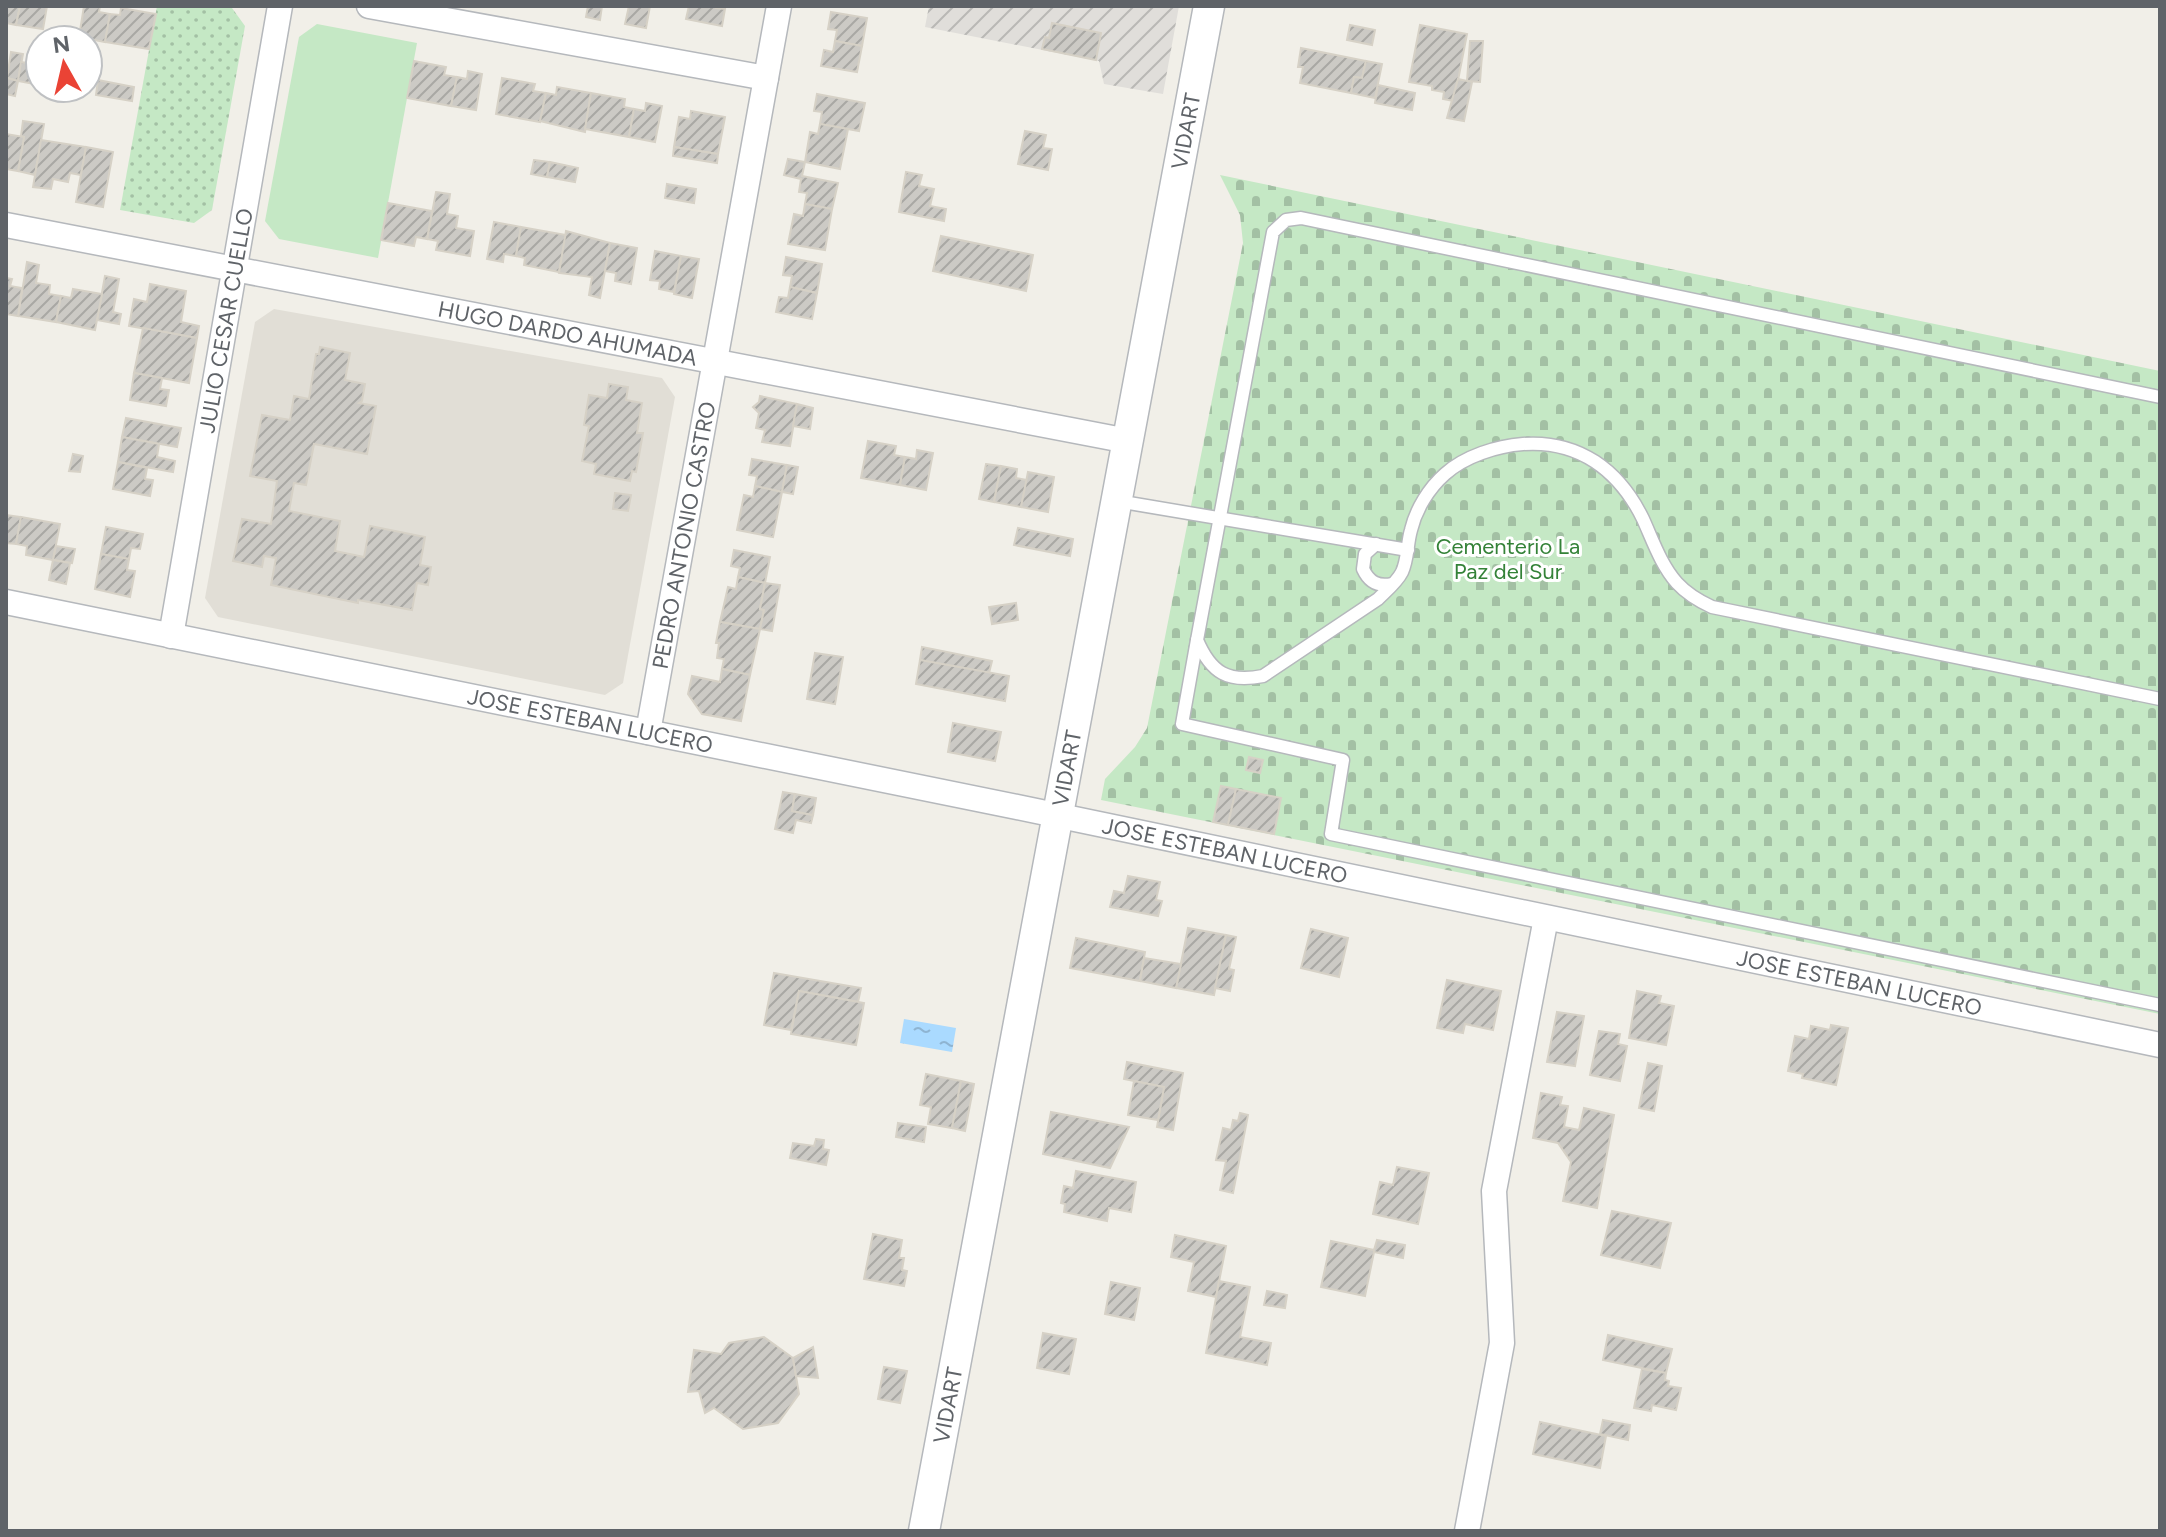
<svg xmlns="http://www.w3.org/2000/svg" width="2166" height="1537" font-family="Figtree,sans-serif">
<defs>
<pattern id="industrial-furrows" width="10" height="10" patternUnits="userSpaceOnUse" patternTransform="scale(2)"><rect width="10" height="10" fill="#e0deda"/><path d="M-1 1l2-2M0 10L10 0M9 11l2-2" fill="none" stroke="#b9b8b5"/></pattern>
<pattern id="cemetery-stones" width="16" height="16" patternUnits="userSpaceOnUse" patternTransform="scale(2)"><rect width="16" height="16" fill="#c5e8c5"/><path d="M2 7V4a2 2 0 0 1 4 0v3zM10 15v-3a2 2 0 0 1 4 0v3z" fill="#a3c0a4"/></pattern>
<pattern id="park-dots" width="8" height="8" patternUnits="userSpaceOnUse" patternTransform="scale(2)"><rect width="8" height="8" fill="#c5e8c5"/><path d="M2 2h.1M6 6h.1" fill="none" stroke="#a3c0a4" stroke-width="1.8" stroke-linecap="round"/></pattern>
<pattern id="water-ripples" width="26" height="14" patternUnits="userSpaceOnUse" patternTransform="scale(2)"><rect width="26" height="14" fill="#aadaff"/><path d="M2 4q2-2 4 0t4 0M15 11q2-2 4 0t4 0" fill="none" stroke="#8eb4d2"/></pattern>
<pattern id="building-hatch" width="6" height="6" patternUnits="userSpaceOnUse" patternTransform="scale(2)"><rect width="6" height="6" fill="#cccac5"/><path d="M-1 1l2-2M0 6l6-6M5 7l2-2" fill="none" stroke="#a9a8a4"/></pattern>
</defs>
<rect width="100%" height="100%" fill="#f1efe8"/>
<!-- industrial -->
<path fill="url(#industrial-furrows)" d="M929 6H1179L1163 94 1104 84 1099 61 925 27Z"/>
<!-- education -->
<path fill="#e1ded6" d="M274 309 662 378 675 397 623 683 605 695 218 617 205 598 255 322Z"/>
<!-- green -->
<path fill="#c5e8c5" d="M317 24 417 43 378 258 279 239 265 221 299 37Z"/>
<!-- cemetery -->
<path fill="url(#cemetery-stones)" d="M1220 175 2160 371V1014L1101 800 1105 779 1135 747 1147 728 1243 243 1240 215Z"/>
<!-- park -->
<path fill="url(#park-dots)" d="M157 6 232 8 245 26 212 210 194 223 120 210Z"/>
<!-- water -->
<path fill="url(#water-ripples)" d="M904 1019 956 1028 952 1052 900 1043Z"/>
<!-- building -->
<g fill="url(#building-hatch)" stroke="#d6d1c6" stroke-width="2">
<path d="M6 6H20L16 25 6 23Z"/>
<path d="M20 6H47L43 29 16 25Z"/>
<path d="M84 6H100L99 12 110 14 105 42 79 37Z"/>
<path d="M588 6H602L600 20 586 17Z"/>
<path d="M629 6H650L646 28 625 24Z"/>
<path d="M689 6H717L716 8 725 9 722 26 686 19Z"/>
<path d="M121 8 156 14 149 49 105 42 110 14 120 15Z"/>
<path d="M831 12 867 18 862 46 835 41 837 30 828 29Z"/>
<path d="M1052 23 1101 33 1096 60 1042 49 1045 37 1049 38Z"/>
<path d="M1350 25 1375 30 1372 45 1347 40Z"/>
<path d="M1420 25 1467 34 1454 101 1443 99 1444 92 1432 90V86L1409 82Z"/>
<path d="M835 41 862 46 857 72 821 66 824 50 833 52Z"/>
<path d="M1470 41H1483L1480 82 1467 81Z"/>
<path d="M1301 48 1366 61 1362 78 1354 77 1351 93 1300 83 1303 67H1298Z"/>
<path d="M11 52 23 54 18 81 7 78Z"/>
<path d="M414 61 446 67 444 75 457 77 451 106 407 98Z"/>
<path d="M1366 61 1382 64 1375 98 1351 93 1354 77 1362 78Z"/>
<path d="M21 62 40 65V85L18 81Z"/>
<path d="M468 71 482 74 476 110 451 106 457 77 467 79Z"/>
<path d="M7 78 18 81 15 96 6 94Z"/>
<path d="M502 78 535 84 533 91 546 93 540 122 496 114Z"/>
<path d="M1458 79 1472 82 1464 121 1447 118Z"/>
<path d="M98 80 134 87 132 101 96 95Z"/>
<path d="M1378 85 1415 93 1412 110 1375 103Z"/>
<path d="M557 87 591 93 585 132 540 121 546 93 556 95Z"/>
<path d="M591 93 625 99 624 107 634 109 629 137 585 129Z"/>
<path d="M817 94 865 103 859 131 820 124 822 112 814 111Z"/>
<path d="M646 103 662 106 655 142 629 137 634 109 645 111Z"/>
<path d="M691 111 725 117 718 154 674 147 679 117 690 119Z"/>
<path d="M23 121 44 124 35 175 18 171 24 137 21 136Z"/>
<path d="M820 124 848 129 840 169 805 162 810 132 818 134Z"/>
<path d="M1025 131 1046 135 1043 148 1052 149 1048 170 1018 164Z"/>
<path d="M6 134 24 137 18 171 6 169Z"/>
<path d="M41 140 86 147 81 175 70 173 68 182 53 179 51 189 33 187Z"/>
<path d="M86 147 113 152 103 207 76 202Z"/>
<path d="M674 147 718 154 717 163 673 156Z"/>
<path d="M788 159 805 162 802 176 838 183 832 209 805 204 807 193 799 192 801 179 784 175Z"/>
<path d="M534 160 550 162 547 177 531 174Z"/>
<path d="M550 162 578 168 575 182 547 177Z"/>
<path d="M906 172 922 175 919 186 934 189 930 206 946 209 944 221 899 212Z"/>
<path d="M667 184 696 189 694 203 665 198Z"/>
<path d="M436 192 450 194 447 214 458 216 456 228 474 231 470 256 436 250 438 241 427 239Z"/>
<path d="M388 203 432 211 427 239 416 237 414 246 381 240Z"/>
<path d="M805 204 832 209 825 250 788 244 794 214 803 216Z"/>
<path d="M494 222 521 227 516 256 504 254 503 262 487 259Z"/>
<path d="M521 227 566 235 559 272 524 265 525 258 516 256Z"/>
<path d="M566 231 610 243 600 298 589 295 592 277 559 273Z"/>
<path d="M941 236 1033 255 1026 291 933 271Z"/>
<path d="M610 243 637 248 631 284 615 281 616 273 605 271Z"/>
<path d="M655 251 681 256 674 292 659 289 660 281 650 280Z"/>
<path d="M681 256 699 259 692 298 674 294Z"/>
<path d="M786 257 822 264 817 293 790 287 792 276 783 275Z"/>
<path d="M27 262 39 265 36 283 50 285 49 294 61 296 56 322 18 316Z"/>
<path d="M105 276 119 279 113 312 121 314 119 324 97 320Z"/>
<path d="M6 278 12 279 10 286 22 288 18 316 6 314Z"/>
<path d="M150 284 186 291 181 322 199 326 197 338 129 326 134 299 147 302Z"/>
<path d="M790 287 817 293 812 319 776 312 779 297 788 298Z"/>
<path d="M73 289 102 294 95 330 56 322 61 296 71 298Z"/>
<path d="M143 328 197 338 189 383 134 373Z"/>
<path d="M320 347 350 353 345 380 365 384 362 401 359 403 376 406 367 454 314 444 306 485 294 483 289 511 340 521 335 551 364 557 370 526 425 537 420 565 431 567 428 585 417 583 412 610 358 600V603L271 585 276 558 264 556 262 567 233 561 242 519 271 524 273 510 277 481 250 476 262 415 290 420 294 396 309 399 316 354H319Z"/>
<path d="M134 373 162 378 160 389 169 390 166 406 130 400Z"/>
<path d="M609 384 628 387 626 400 642 403 637 433H643L636 472 632 471 630 481 594 474 596 464 582 461 589 426 584 425 589 395 607 398Z"/>
<path d="M760 396 797 404 790 446 762 442 765 430 756 428 759 413 753 407 759 402Z"/>
<path d="M797 404 813 408 810 429 793 426Z"/>
<path d="M126 418 181 428 177 447 122 437Z"/>
<path d="M122 437 159 444 157 457 175 461 173 472 118 462Z"/>
<path d="M868 441 896 446 894 455 905 457 900 485 861 478Z"/>
<path d="M917 450 933 453 926 490 900 485 905 457 916 459Z"/>
<path d="M73 454 83 456 80 472 69 471Z"/>
<path d="M752 459 787 465 782 492 755 486 757 476 749 475Z"/>
<path d="M118 462 147 468 145 479 153 480 150 496 113 489Z"/>
<path d="M986 464 1001 466 994 502 979 499Z"/>
<path d="M787 465 798 467 793 494 782 492Z"/>
<path d="M1001 466 1017 469 1016 478 1027 480 1021 507 994 502Z"/>
<path d="M1028 472 1054 477 1048 512 1021 507Z"/>
<path d="M755 486 782 492 773 537 737 530 744 495 753 497Z"/>
<path d="M615 493 631 495 628 511 613 509Z"/>
<path d="M6 515 21 517 16 544 6 543Z"/>
<path d="M21 517 60 524 53 560 26 555 27 546 16 544Z"/>
<path d="M106 527 143 534 140 549 131 548 129 559 101 554Z"/>
<path d="M1018 528 1073 539 1070 556 1014 545Z"/>
<path d="M56 546 75 549 72 563 53 560Z"/>
<path d="M734 550 770 557 765 583 738 577 740 568 731 566Z"/>
<path d="M101 554 129 559 127 570 135 571 130 597 95 589Z"/>
<path d="M53 560 70 563 66 584 49 580Z"/>
<path d="M738 577 765 583 760 609 764 610 760 629 720 622 728 587 736 589Z"/>
<path d="M765 583 780 585 772 631 760 629 764 610 760 609Z"/>
<path d="M1016 603 1018 620 992 624 989 607Z"/>
<path d="M720 622 760 629 750 675 722 669 724 659 717 658 719 643H716Z"/>
<path d="M922 647 992 661 989 673 920 660Z"/>
<path d="M815 653 843 657 835 704 807 699Z"/>
<path d="M920 660 1009 676 1005 701 916 684Z"/>
<path d="M722 669 750 675 741 721 702 714 688 694 692 676 720 682Z"/>
<path d="M953 723 1001 732 995 761 948 752Z"/>
<path d="M1249 757 1263 760 1260 773 1246 770Z"/>
<path d="M1221 786 1236 789 1228 825 1213 822Z"/>
<path d="M1236 789 1281 798 1274 834 1228 825Z"/>
<path d="M783 792 795 794 792 811 813 815 811 823 796 820 793 833 775 829Z"/>
<path d="M795 794 816 798 813 815 792 811Z"/>
<path d="M1128 876 1160 882 1156 900 1162 901 1158 916 1110 907 1114 891 1124 893Z"/>
<path d="M1188 928 1226 935 1214 995 1176 988Z"/>
<path d="M1311 929 1348 938 1339 977 1301 968Z"/>
<path d="M1226 935 1236 937 1229 969 1234 970 1230 991 1215 988Z"/>
<path d="M1076 938 1145 952 1140 981 1070 968Z"/>
<path d="M1144 958 1181 964 1176 988 1140 981Z"/>
<path d="M774 973 861 988 858 1002 799 991 791 1030 764 1025Z"/>
<path d="M1447 980 1501 991 1493 1030 1465 1024 1463 1033 1437 1028Z"/>
<path d="M799 991 864 1003 856 1045 791 1034Z"/>
<path d="M1637 991 1661 996 1659 1003 1674 1006 1666 1045 1629 1038Z"/>
<path d="M1557 1012 1584 1016 1575 1066 1547 1062Z"/>
<path d="M1831 1025 1848 1028 1836 1085 1802 1078 1803 1074 1788 1071 1795 1036 1809 1039 1811 1026 1830 1030Z"/>
<path d="M1599 1031 1620 1034 1618 1044 1627 1046 1620 1081 1590 1075Z"/>
<path d="M1127 1062 1183 1073 1173 1130 1157 1127 1164 1087 1124 1079Z"/>
<path d="M1648 1063 1662 1066 1654 1111 1639 1108Z"/>
<path d="M926 1074 961 1081 952 1128 928 1124 931 1107 920 1105Z"/>
<path d="M961 1081 974 1084 965 1131 952 1128Z"/>
<path d="M1134 1081 1164 1087 1158 1120 1128 1115Z"/>
<path d="M1541 1093 1562 1097 1560 1105 1568 1106 1564 1127 1579 1130 1584 1108 1614 1115 1597 1208 1563 1201 1571 1162 1558 1143 1533 1138Z"/>
<path d="M1051 1112 1129 1127 1110 1168 1043 1154Z"/>
<path d="M1240 1113 1248 1115 1233 1193 1220 1190 1226 1161 1216 1160 1223 1128 1231 1130 1233 1120 1238 1121Z"/>
<path d="M898 1123 926 1127 924 1142 896 1137Z"/>
<path d="M816 1139 824 1140 823 1149 829 1150 826 1165 790 1158 793 1143 814 1146Z"/>
<path d="M1397 1167 1429 1173 1418 1224 1373 1214 1380 1182 1393 1185Z"/>
<path d="M1076 1171 1136 1182 1131 1212 1109 1208 1107 1221 1064 1212 1065 1204 1061 1203 1064 1186 1073 1188Z"/>
<path d="M1612 1211 1671 1223 1660 1268 1601 1255Z"/>
<path d="M873 1234 902 1240 899 1258H904L902 1270 907 1271 904 1286 864 1279Z"/>
<path d="M1175 1235 1226 1246 1216 1297 1188 1291 1194 1262 1171 1257Z"/>
<path d="M1377 1240 1405 1245 1403 1258 1374 1252 1365 1296 1321 1287 1331 1241 1374 1250Z"/>
<path d="M1219 1281 1250 1287 1240 1337 1271 1343 1267 1365 1206 1353Z"/>
<path d="M1111 1282 1140 1288 1134 1320 1105 1314Z"/>
<path d="M1267 1291 1287 1295 1285 1308 1264 1305Z"/>
<path d="M1043 1333 1076 1339 1069 1374 1037 1368Z"/>
<path d="M1608 1335 1672 1349 1666 1373 1603 1360Z"/>
<path d="M764 1337 793 1358 799 1394 778 1423 743 1429 714 1408 705 1413 699 1391 688 1392 694 1350 721 1354 729 1343Z"/>
<path d="M813 1347 818 1378 796 1376 793 1358Z"/>
<path d="M884 1367 907 1371 900 1403 878 1399Z"/>
<path d="M1642 1369 1666 1373 1665 1380 1669 1381 1668 1386 1681 1388 1676 1410 1652 1405 1651 1411 1634 1408Z"/>
<path d="M1603 1420 1630 1425 1628 1440 1600 1434Z"/>
<path d="M1540 1422 1606 1436 1600 1468 1533 1454Z"/>
</g>
<g fill="none" stroke-linecap="round" stroke-linejoin="round">
<defs>
<g id="service">
<path d="M2160 397 1301 218 1286 220 1273 232 1197 640C1211 673 1228 683 1263 676L1378 599C1386 591 1397 582 1402 572 1408 559 1407 544 1411 530 1416 509 1429 488 1445 474 1465 456 1497 446 1523 444 1579 440 1619 470 1643 519 1653 541 1661 565 1677 583 1687 594 1699 601 1712 607L2160 699"/>
<path d="M1117 501 1408 550"/>
<path d="M1376 544 1365 554 1363 569C1369 582 1378 587 1392 584"/>
<path d="M1197 640 1182 724 1343 760 1331 834 2160 1005"/>
</g>
<g id="minor">
<path d="M369 6 766 78"/>
<path id="s1" d="M6 225 1128 441"/>
<path id="s2" d="M6 602 1017 807 2160 1045"/>
<path id="s3" d="M171 636 280 6"/>
<path id="s4" d="M648 732 779 6"/>
<path d="M1467 1531 1502 1343 1494 1191 1546 918"/>
</g>
<g id="tertiary">
<path id="s5" d="M924 1531 1209 6"/>
</g>
</defs>
<!-- service casing -->
<use href="#service" stroke="#b5b8bc" stroke-width="15"/>
<!-- minor casing -->
<use href="#minor" stroke="#b5b8bc" stroke-width="27"/>
<!-- tertiary casing -->
<use href="#tertiary" stroke="#b5b8bc" stroke-width="33"/>
<!-- service -->
<use href="#service" stroke="#fff" stroke-width="12"/>
<!-- minor -->
<use href="#minor" stroke="#fff" stroke-width="24"/>
<!-- tertiary -->
<use href="#tertiary" stroke="#fff" stroke-width="30"/>
</g>
<g text-anchor="middle" dominant-baseline="central" stroke-width="6" stroke-linejoin="round" paint-order="stroke">
<!-- street labels -->
<g font-size="22" fill="#5f6368" stroke="#fff">
<text stroke="none"><textPath href="#s5" startOffset="1424">VIDART</textPath></text>
<text stroke="none"><textPath href="#s3" startOffset="320">JULIO CESAR CUELLO</textPath></text>
<text stroke="none"><textPath href="#s1" startOffset="572">HUGO DARDO AHUMADA</textPath></text>
<text stroke="none"><textPath href="#s4" startOffset="200">PEDRO ANTONIO CASTRO</textPath></text>
<text stroke="none"><textPath href="#s2" startOffset="596">JOSE ESTEBAN LUCERO</textPath></text>
<text stroke="none"><textPath href="#s5" startOffset="776">VIDART</textPath></text>
<text stroke="none"><textPath href="#s2" startOffset="1244">JOSE ESTEBAN LUCERO</textPath></text>
<text stroke="none"><textPath href="#s2" startOffset="1892">JOSE ESTEBAN LUCERO</textPath></text>
<text stroke="none"><textPath href="#s5" startOffset="128">VIDART</textPath></text>
</g>
<!-- park labels -->
<g font-size="22" fill="#348238" stroke="#fff">
<text x="1508" y="546">Cementerio La<tspan x="1508" dy="25">Paz del Sur</tspan></text>
</g>
</g>
<!-- border -->
<rect width="2166" height="1537" fill="none" stroke="#5f6368" stroke-width="16"/>
<!-- north arrow -->
<g transform="translate(64 64) rotate(352)"><circle r="38" fill="#ffffff" stroke="#bfc1c3" stroke-width="2"/>
<path d="M0-6L14 30L0 20L-14 30Z" fill="#ea4335"/>
<text y="-12" font-size="22" font-weight="bold" text-anchor="middle" fill="#5f6368">N</text>
</g>
</svg>
